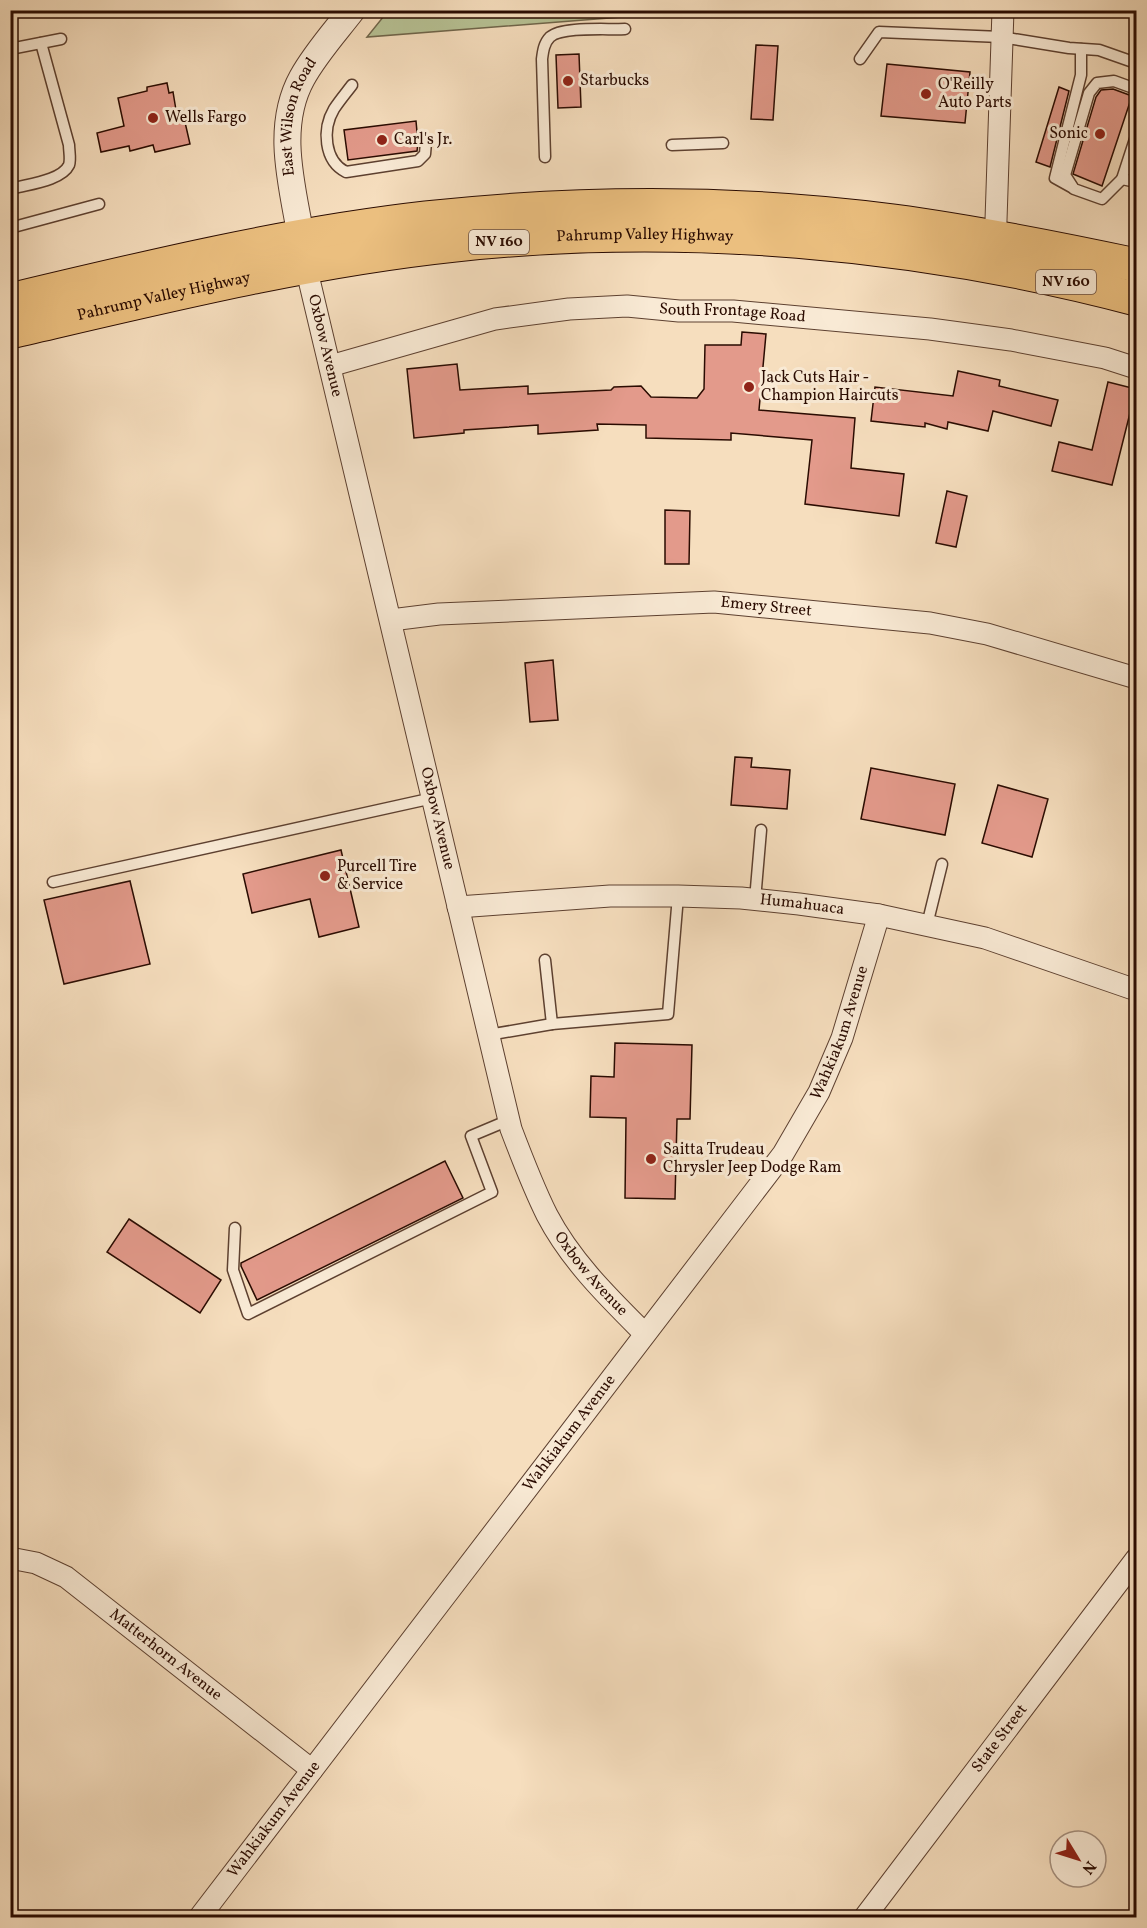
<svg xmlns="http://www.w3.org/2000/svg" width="1147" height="1928" font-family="Vollkorn,serif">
<rect width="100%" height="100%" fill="#f6debe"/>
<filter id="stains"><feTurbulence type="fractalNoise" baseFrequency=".00333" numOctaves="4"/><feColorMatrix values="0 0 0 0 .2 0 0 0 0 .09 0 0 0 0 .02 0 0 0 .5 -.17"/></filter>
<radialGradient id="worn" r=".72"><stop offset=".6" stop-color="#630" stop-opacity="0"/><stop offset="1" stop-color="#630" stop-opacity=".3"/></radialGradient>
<!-- green -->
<path fill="#b7c295" stroke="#70664b" stroke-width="1.5" d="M388 11V10L698 11 367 37Z"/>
<!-- building -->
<g fill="#e39a8b" stroke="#2a0b01" stroke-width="1.5">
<path d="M756 45 778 46 773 120 751 119Z"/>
<path d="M579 54 581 107 558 108 556 55Z"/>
<path d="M887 64 970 72 965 123 881 116Z"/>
<path d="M167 83 169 93 173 92 176 110 182 109 190 144 155 152 153 145 130 151 129 146 101 152 97 133 124 126 118 98 147 91V87Z"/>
<path d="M1059 87 1069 91 1050 167 1036 162Z"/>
<path d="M1113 89 1132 96 1102 186 1073 174 1096 97 1101 90Z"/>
<path d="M416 121 418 143 417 151 348 160 344 130Z"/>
<path d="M742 332 766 334 759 410 855 418 851 468 904 474 899 516 805 504 812 440 731 433V440L646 438V425L597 424 598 430 538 434V425L464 430V433L414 438 407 369 457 364 460 390 528 386V394L611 390 614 387 641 386 651 397 697 398 704 389 705 345H741Z"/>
<path d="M958 371 1000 380 999 386 1058 400 1051 426 993 411 988 431 948 422 947 429 925 423V427L871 421 875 387 953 396Z"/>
<path d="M1108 382 1136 389 1112 485 1052 471 1059 442 1092 450Z"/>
<path d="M947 491 967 496 956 547 936 543Z"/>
<path d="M665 510 690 511 689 564H665Z"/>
<path d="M553 660 558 720 530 722 525 663Z"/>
<path d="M735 757 752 758 751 767 790 770 787 809 731 805Z"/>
<path d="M871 768 955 784 945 835 861 819Z"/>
<path d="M998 785 1048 799 1032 857 982 843Z"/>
<path d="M341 850 359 927 319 937 310 899 252 913 243 874Z"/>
<path d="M130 881 150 964 64 984 44 900Z"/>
<path d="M615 1043 692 1045 690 1119H677L675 1199 625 1198 626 1118 590 1117 591 1076 614 1077Z"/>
<path d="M445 1161 463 1198 257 1300 241 1266V1263Z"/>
<path d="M129 1219 221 1280 200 1313 107 1252Z"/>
</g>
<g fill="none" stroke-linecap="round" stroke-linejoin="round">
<defs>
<g id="service">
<path d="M10 49 61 39"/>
<path d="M860 59 879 32 1001 37 1069 48 1099 50 1136 63"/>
<path d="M352 85C346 93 340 100 334 109 322 129 324 161 346 172L418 161 425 154 426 142"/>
<path d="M1136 89 1114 81 1097 83 1089 93 1065 175 1074 189 1102 199 1122 179 1136 136"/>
<path d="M672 145 723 143"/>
<path d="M545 157 542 59C543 51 544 43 550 37 562 26 608 30 625 29"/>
<path d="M1122 179 1136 182"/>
<path d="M10 186 15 188C30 184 62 180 69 165 71 159 69 151 69 145L41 43"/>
<path d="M1073 188 1055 178 1081 75V49"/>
<path d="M10 228 99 204"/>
<path d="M53 882 433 798"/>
<path d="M755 900 761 830"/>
<path d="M927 925 942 864"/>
<path d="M545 960 552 1024"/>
<path d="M488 1035 552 1024 668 1014 678 896"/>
<path d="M235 1228 233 1270 248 1314 492 1192 471 1136 509 1120"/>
</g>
<g id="minor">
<path d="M995 250 1003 10"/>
<path id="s1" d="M306 267 511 1129C522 1158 533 1187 547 1215 571 1261 608 1297 644 1333"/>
<path id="s2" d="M330 366 495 319 569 309 627 306 679 311H733L930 329 1011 340 1105 358 1136 368"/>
<path id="s3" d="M391 620 439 614 714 602 930 623 987 634 1136 678"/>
<path id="s4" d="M458 907 610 896H678L741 898 799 904 879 915 985 938 1136 990"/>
<path id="s5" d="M10 1558 36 1563 66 1577 312 1770"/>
<path id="s6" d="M199 1918 783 1154 819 1092 842 1038 879 915"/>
<path id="s7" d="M864 1918 1136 1559"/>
</g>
<g id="tertiary">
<path id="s8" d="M301 237C292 185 275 127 302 78 315 54 335 32 352 10"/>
</g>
<g id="trunk">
<path d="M10 300C148 267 285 234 426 218 581 201 740 201 894 221 976 232 1056 248 1136 265"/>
<path id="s9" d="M10 332C157 298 304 261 455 245 680 221 917 241 1136 299"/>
</g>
</defs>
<!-- service casing -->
<use href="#service" stroke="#5d4030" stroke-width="13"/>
<!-- minor casing -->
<use href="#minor" stroke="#5d4030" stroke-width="23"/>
<!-- tertiary casing -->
<use href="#tertiary" stroke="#5d4030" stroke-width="28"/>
<!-- trunk casing -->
<use href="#trunk" stroke="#2a0b01" stroke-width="35"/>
<!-- service -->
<use href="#service" stroke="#f9ead5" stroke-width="10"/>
<!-- minor -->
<use href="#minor" stroke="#f9ead5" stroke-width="21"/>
<!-- tertiary -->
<use href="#tertiary" stroke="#f9ead5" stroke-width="26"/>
<!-- trunk -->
<use href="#trunk" stroke="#ebbf7f" stroke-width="33"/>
</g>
<!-- markers -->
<g fill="#8f2418" stroke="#f9ead5" stroke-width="2">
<circle cx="568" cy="81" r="6"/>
<circle cx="926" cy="94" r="6"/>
<circle cx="153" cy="118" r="6"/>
<circle cx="1100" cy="134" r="6"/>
<circle cx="382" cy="140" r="6"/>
<circle cx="749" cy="387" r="6"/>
<circle cx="325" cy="876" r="6"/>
<circle cx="651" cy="1159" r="6"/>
</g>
<g text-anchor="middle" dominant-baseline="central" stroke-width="6" stroke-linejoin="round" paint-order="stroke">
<!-- shield labels -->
<g fill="#f9ead5" stroke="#684e41" stroke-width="1.5">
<rect x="469" y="230" width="60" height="24" rx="4.5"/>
<rect x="1036" y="270" width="60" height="24" rx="4.5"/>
</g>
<g font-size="15" font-weight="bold" fill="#2a0b01">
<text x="499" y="242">NV 160</text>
<text x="1066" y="282">NV 160</text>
</g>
<!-- poi labels -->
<g font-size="16" fill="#2a0b01" stroke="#f9ead5" text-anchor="start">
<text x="580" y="81">Starbucks</text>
<text x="938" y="85">O'Reilly<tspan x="938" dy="18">Auto Parts</tspan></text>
<text x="165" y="118">Wells Fargo</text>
<text x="1088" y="134" text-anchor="end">Sonic</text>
<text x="394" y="140">Carl's Jr.</text>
<text x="761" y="378">Jack Cuts Hair -<tspan x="761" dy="18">Champion Haircuts</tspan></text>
<text x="337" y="867">Purcell Tire<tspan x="337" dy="18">&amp; Service</tspan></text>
<text x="663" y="1150">Saitta Trudeau<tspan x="663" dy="18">Chrysler Jeep Dodge Ram</tspan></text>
</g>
<!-- street labels -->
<g font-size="16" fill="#2a0b01" stroke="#f9ead5">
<text stroke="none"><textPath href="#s8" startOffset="123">East Wilson Road</textPath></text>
<text stroke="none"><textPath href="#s9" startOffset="644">Pahrump Valley Highway</textPath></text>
<text stroke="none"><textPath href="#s9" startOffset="158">Pahrump Valley Highway</textPath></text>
<text stroke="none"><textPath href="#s2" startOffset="410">South Frontage Road</textPath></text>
<text stroke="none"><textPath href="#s1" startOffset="81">Oxbow Avenue</textPath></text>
<text stroke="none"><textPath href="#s3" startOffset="376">Emery Street</textPath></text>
<text stroke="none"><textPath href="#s1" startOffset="567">Oxbow Avenue</textPath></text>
<text stroke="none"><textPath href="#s4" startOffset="345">Humahuaca</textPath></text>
<text stroke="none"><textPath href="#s6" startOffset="1096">Wahkiakum Avenue</textPath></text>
<text stroke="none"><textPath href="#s1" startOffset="1053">Oxbow Avenue</textPath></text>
<text stroke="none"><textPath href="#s6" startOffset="610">Wahkiakum Avenue</textPath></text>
<text stroke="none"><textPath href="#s5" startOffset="186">Matterhorn Avenue</textPath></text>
<text stroke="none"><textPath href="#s7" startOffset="225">State Street</textPath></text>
<text stroke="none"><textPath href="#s6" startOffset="124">Wahkiakum Avenue</textPath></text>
</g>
</g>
<!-- margin -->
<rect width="1147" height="1928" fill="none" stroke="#f6debe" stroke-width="36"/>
<rect x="12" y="12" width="1123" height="1904" fill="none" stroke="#2a0b01" stroke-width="3"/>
<rect x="18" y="18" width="1111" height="1892" fill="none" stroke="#2a0b01" stroke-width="1.5"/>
<!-- north arrow -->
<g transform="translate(1078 1859) rotate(128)"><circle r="28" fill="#f9ead5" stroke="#a69180" stroke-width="1.5"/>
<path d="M0-4.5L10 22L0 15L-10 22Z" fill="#8f2418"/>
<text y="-9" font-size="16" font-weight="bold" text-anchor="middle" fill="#2a0b01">N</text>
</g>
<rect width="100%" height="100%" filter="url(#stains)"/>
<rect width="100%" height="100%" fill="url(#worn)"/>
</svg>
